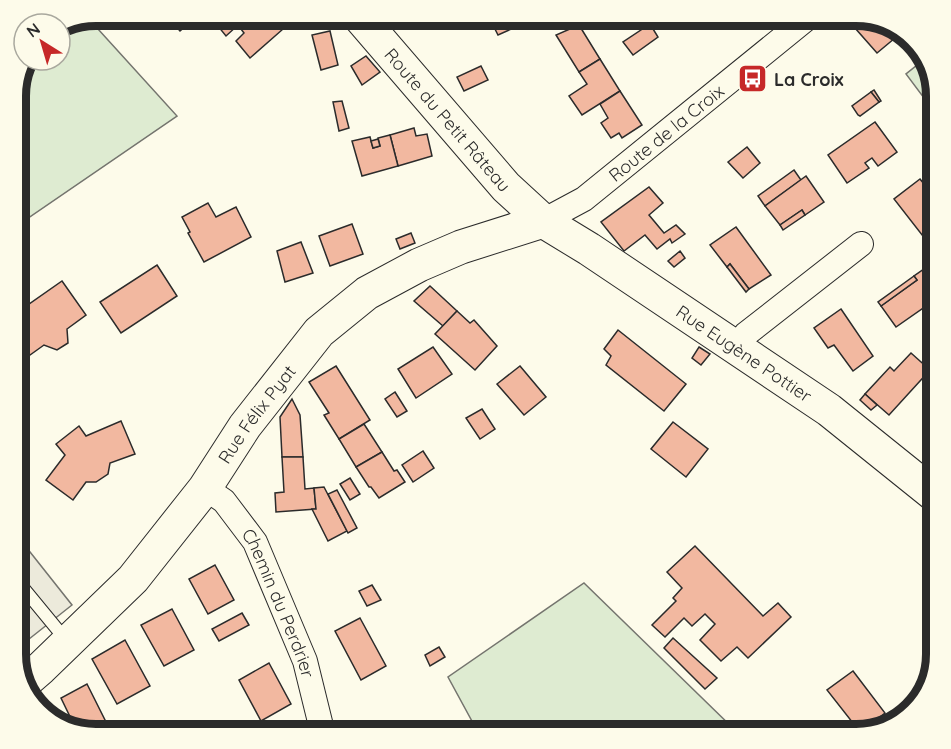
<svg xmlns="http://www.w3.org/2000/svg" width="951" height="749" font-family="Quicksand,sans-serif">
<rect width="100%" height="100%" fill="#fdfbea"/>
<!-- green -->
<g fill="#deebd1" stroke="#74746e" stroke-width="1.5">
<path d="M88 18 177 116 15 227V90L30 60H60V28Z"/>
<path d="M921 62 936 95V114L906 74Z"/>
<path d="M584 583 739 734H479L448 677Z"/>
</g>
<!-- parking -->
<path fill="#eceadb" stroke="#74746e" stroke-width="1.5" d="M15 533 72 605 24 643 15 632Z"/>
<!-- building -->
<g fill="#f2b8a0" stroke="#2b2b2b" stroke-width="1.5">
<path d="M166 15H199L180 31Z"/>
<path d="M209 15H286L291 22 250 58 236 41 244 33 238 25 226 36Z"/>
<path d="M488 15H524L527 22 498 35Z"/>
<path d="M603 15H622L607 23Z"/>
<path d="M866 19 899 31 901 33 877 53 855 28Z"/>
<path d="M650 24 658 37 633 55 623 42Z"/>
<path d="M579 25 600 59 579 72 556 35Z"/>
<path d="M330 31 338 65 321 70 312 35Z"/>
<path d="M366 56 380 72 362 85 351 66Z"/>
<path d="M600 59 620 91 582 115 569 96 587 84 579 72Z"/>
<path d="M481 66 488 80 464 91 457 77Z"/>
<path d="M874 90 881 101 879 102 871 92Z"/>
<path d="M620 91 642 125 622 138 619 133 611 138 601 123 608 118 600 104Z"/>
<path d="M871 92 879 102 860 116 858 115 852 106Z"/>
<path d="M342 101 349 128 339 131 333 102Z"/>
<path d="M875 122 897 152 878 166 872 158 865 163 869 168 847 183 828 155Z"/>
<path d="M414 128 416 136 427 134 432 156 398 166 390 135Z"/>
<path d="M390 135 398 166 362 176 352 141 370 137 373 148 380 146 378 138Z"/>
<path d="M378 139 380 146 373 148 371 141Z"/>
<path d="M747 147 760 163 743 178 728 162Z"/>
<path d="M794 170 801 180 765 206 758 196Z"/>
<path d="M806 176 824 202 805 215 802 210 780 225 765 206Z"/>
<path d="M920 179 936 199V232L926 240 894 199Z"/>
<path d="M649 187 663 203 649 215 664 233 676 225 685 234 672 243 670 239 657 249 645 235 624 251 601 222Z"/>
<path d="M208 203 216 217 236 207 251 237 204 262 188 233 190 232 182 217Z"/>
<path d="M802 210 805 215 783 230 780 225Z"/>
<path d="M352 224 363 254 330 266 319 236Z"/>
<path d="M736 227 771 275 749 289 730 264 727 267 710 245Z"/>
<path d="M411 233 415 243 400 249 396 239Z"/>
<path d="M301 242 313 273 285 282 277 251Z"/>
<path d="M680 251 685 258 674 267 668 261Z"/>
<path d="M934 262 936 264V299L896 327 881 306 917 280 914 276Z"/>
<path d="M730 264 749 289 746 292 727 267Z"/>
<path d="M157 265 177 296 121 333 100 302Z"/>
<path d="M914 276 917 280 881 306 878 302Z"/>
<path d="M62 281 86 315 67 329 68 343 57 350 44 345 30 355 15 335V314Z"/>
<path d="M430 286 457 311 443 326 414 301Z"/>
<path d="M841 309 873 356 853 371 834 345 828 348 814 328Z"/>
<path d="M457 311 470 323 474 320 497 346 475 370 435 334Z"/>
<path d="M618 330 686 384 664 411 606 365 611 356 604 349Z"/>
<path d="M433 347 452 374 416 398 398 369Z"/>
<path d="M699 347 710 354 701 365 692 358Z"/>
<path d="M911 353 930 370 889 415 865 394 890 367 894 371Z"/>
<path d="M336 366 370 420 339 439 324 415 329 413 309 382Z"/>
<path d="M520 366 546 397 524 415 497 384Z"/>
<path d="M395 392 407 411 397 417 385 399Z"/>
<path d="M865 394 877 405 871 410 860 400Z"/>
<path d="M292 399 300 415 303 457H282L280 417Z"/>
<path d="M482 409 495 429 480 439 466 418Z"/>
<path d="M121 421 135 454 110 463 108 474 96 482H86L73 500 46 480 65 455 56 444 79 426 86 436Z"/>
<path d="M673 422 708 449 686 477 651 449Z"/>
<path d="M364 424 382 452 356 467 339 439Z"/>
<path d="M423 451 434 468 413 482 402 465Z"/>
<path d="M382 452 394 471 397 470 405 482 379 498 371 487H369L356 467Z"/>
<path d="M282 457H303L305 489 314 488 316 509 276 512 275 493 284 492Z"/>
<path d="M350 478 360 494 350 500 340 484Z"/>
<path d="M324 487 347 531 328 541 312 509H316L314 488Z"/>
<path d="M337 490 357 528 348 533 328 494Z"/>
<path d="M695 546 763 616 778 603 791 617 748 658 737 647 721 661 700 640 715 624 705 614 692 626 684 618 665 637 652 625 676 601 673 598 682 588 667 572Z"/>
<path d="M215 565 234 600 208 614 189 579Z"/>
<path d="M372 585 381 600 367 606 359 591Z"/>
<path d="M172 609 194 650 164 666 141 625Z"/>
<path d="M242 613 249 625 219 641 212 629Z"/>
<path d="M360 618 386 666 361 680 335 631Z"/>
<path d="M673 638 717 678 705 689 664 648Z"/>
<path d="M125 640 150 686 117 704 92 659Z"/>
<path d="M439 647 445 657 430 666 425 655Z"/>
<path d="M269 663 291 704 261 721 239 680Z"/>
<path d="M853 671 885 713 860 732 827 690Z"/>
<path d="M87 684 106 722 89 732 75 727 61 698Z"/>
</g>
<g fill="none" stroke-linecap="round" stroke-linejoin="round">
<defs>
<path id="lane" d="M15 578 57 629 68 641"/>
<g id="street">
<path id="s1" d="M543 221 584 199 811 15"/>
<path d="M735 347 746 334 861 244"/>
<path id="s2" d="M205 488 224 501 255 542 305 661 323 734"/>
</g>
<g id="secondary">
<path id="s3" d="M358 15 506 187 543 221 589 249 829 410 936 496"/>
<path id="s4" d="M26 681 41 668 133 579 205 488 245 426 319 332 367 293 419 265 461 247 543 221"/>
</g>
</defs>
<!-- lane casing -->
<use href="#lane" stroke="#2b2b2b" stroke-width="14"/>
<!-- street casing -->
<use href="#street" stroke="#2b2b2b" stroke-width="26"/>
<!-- secondary casing -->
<use href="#secondary" stroke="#2b2b2b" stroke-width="35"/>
<!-- lane -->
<use href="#lane" stroke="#fdfbea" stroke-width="12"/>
<!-- street -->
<use href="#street" stroke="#fdfbea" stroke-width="24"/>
<!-- secondary -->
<use href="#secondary" stroke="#fdfbea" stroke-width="33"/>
</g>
<!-- icons -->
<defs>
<symbol id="bus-square" viewBox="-11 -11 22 22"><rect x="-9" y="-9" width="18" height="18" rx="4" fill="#c62828" stroke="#fdfbea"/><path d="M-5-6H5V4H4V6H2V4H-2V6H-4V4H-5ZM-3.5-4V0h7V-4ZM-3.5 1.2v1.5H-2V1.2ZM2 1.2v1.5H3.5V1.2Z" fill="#fff"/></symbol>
</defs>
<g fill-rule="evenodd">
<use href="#bus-square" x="736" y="62" width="33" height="33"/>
</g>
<g text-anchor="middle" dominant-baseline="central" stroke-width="4.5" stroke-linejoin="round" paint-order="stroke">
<!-- poi labels -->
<g font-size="18" font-weight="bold" fill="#2b2b2b" stroke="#fdfbea" text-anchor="start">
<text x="774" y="79">La Croix</text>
</g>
<!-- street labels -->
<g font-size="18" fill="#2b2b2b" stroke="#fdfbea">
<text stroke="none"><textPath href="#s3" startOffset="138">Route du Petit Râteau</textPath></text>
<text stroke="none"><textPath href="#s1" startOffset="152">Route de la Croix</textPath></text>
<text stroke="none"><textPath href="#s3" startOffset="518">Rue Eugène Pottier</textPath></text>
<text stroke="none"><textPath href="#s4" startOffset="354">Rue Félix Pyat</textPath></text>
<text stroke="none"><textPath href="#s2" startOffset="140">Chemin du Perdrier</textPath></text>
</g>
</g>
<!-- crop -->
<path d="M0 0H951V749H0ZM96 26H856A70 70 0 0 1 926 96V654A70 70 0 0 1 856 724H96A70 70 0 0 1 26 654V96A70 70 0 0 1 96 26Z" fill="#fdfbea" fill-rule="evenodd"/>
<path fill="none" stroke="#2b2b2b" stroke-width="8" d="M96 26H856A70 70 0 0 1 926 96V654A70 70 0 0 1 856 724H96A70 70 0 0 1 26 654V96A70 70 0 0 1 96 26Z"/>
<!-- north arrow -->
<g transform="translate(42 42) rotate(323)"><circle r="28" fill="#fdfbea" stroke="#a9a89e" stroke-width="1.5"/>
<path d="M0-4.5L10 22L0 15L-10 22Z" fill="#c62828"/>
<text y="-9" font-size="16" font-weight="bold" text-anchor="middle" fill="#2b2b2b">N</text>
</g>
</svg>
